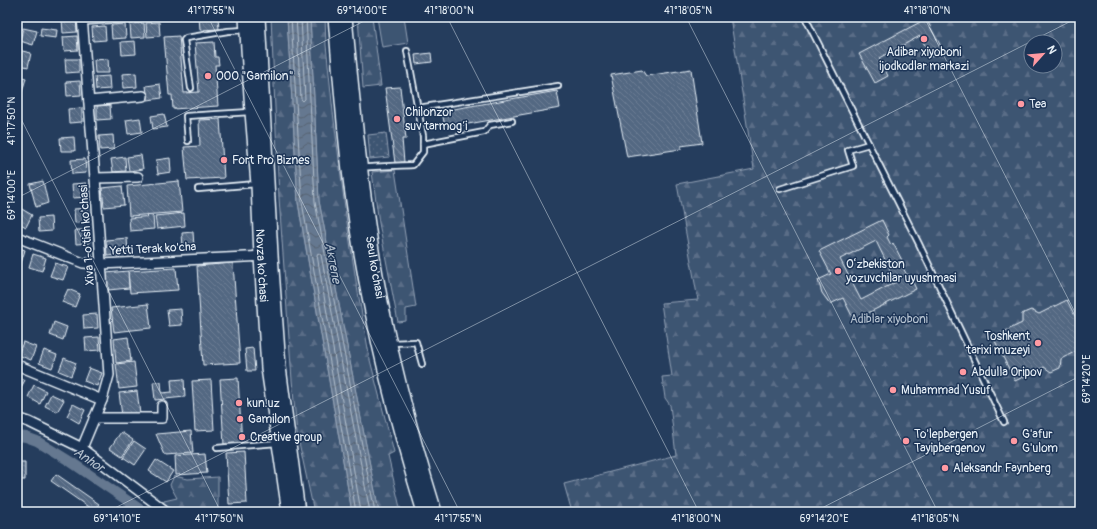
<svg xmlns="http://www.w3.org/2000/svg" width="1097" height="529" font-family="Pangolin,sans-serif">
<defs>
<pattern id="grass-dots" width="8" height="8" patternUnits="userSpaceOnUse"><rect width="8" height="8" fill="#3e5472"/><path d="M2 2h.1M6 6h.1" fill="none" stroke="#5a6d87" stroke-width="1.8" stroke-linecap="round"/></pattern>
<pattern id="forest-firs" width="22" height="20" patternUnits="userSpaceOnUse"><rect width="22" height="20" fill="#3e5472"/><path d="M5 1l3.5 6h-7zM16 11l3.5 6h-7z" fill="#5a6d87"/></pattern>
<pattern id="water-waves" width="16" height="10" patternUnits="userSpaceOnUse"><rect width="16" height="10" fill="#657890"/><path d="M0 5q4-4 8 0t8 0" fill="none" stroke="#576270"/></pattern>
<pattern id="building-back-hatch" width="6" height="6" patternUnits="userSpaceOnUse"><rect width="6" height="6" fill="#536782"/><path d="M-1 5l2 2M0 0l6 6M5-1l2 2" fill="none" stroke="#6c7d94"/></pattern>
</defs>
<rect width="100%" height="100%" fill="#253d5d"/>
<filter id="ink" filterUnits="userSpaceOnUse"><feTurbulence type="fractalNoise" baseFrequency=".025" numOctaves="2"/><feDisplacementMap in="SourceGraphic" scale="8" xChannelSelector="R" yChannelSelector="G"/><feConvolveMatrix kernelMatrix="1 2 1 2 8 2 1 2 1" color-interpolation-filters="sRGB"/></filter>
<g filter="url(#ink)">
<!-- grass -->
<path fill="url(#grass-dots)" stroke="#93a2b5" d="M386 133 389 157 370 159 368 135Z"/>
<!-- forest -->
<g fill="url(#forest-firs)" stroke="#93a2b5" fill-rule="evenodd">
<path d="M271 17H287L298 203 352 512H314L297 433 292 380 279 198Z"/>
<path d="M310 17H325L326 45 333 112 346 216 356 281 370 360 394 453 388 456 401 512H379L319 201Z"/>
<path d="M358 17H372L381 86 363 88Z"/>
<path d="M730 17H1080V512H572L564 484 676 455 670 405 665 398 662 377 672 376 661 303 698 300 677 184 754 169ZM1031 42H1055V66H1031Z"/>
<path d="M395 170 416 307 406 309V321L398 322 379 223 372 172Z"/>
<path d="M174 476 188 479 218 477V512H161L164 501 177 498 170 485Z"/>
</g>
<!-- pitch -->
<path fill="#3e5472" stroke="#93a2b5" d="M377 17H404L408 43 382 47Z"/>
<!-- water -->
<path fill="url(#water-waves)" stroke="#99a8ba" d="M287 17H310L319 201 379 512H352L298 202Z"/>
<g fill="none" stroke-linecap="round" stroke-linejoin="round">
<!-- shore -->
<g stroke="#b4c1ce" stroke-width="1">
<path d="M291 17 302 202 356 512"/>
<path d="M296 17 301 99 303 101 305 99 301 17"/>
<path d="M306 17 315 202 375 512"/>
<path d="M361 512 317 255 318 253 321 255 370 512"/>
</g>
<!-- canal -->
<path stroke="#657890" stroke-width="10" d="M17 436 26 437 37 441 71 462 144 512"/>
</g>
<!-- building -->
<g fill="url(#building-back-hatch)" stroke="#e8f1f8" fill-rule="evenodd">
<path d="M199 17H218L219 29 200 30Z"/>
<path d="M76 18 77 32 63 33 62 19Z"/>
<path d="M926 19 943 50 931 57 920 36 879 58 888 76 875 83 859 54Z"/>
<path d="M159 22 160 36 147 37 146 23Z"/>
<path d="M144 23 145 37 131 38 130 24Z"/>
<path d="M125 24 126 38 112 39 111 25Z"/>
<path d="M105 26 106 40 93 41 92 27Z"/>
<path d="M23 28 37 31 33 45 20 41Z"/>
<path d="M41 28 57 30 56 38 40 36Z"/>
<path d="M77 36 78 50 64 51 63 37Z"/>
<path d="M179 36 184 93 199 92 195 43 214 42 215 57H218L219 65H215L218 106 173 109 172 95H169L164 37Z"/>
<path d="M135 41 136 54 122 55 121 42Z"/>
<path d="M18 50 31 53 28 67 17 64Z"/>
<path d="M431 53 432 62 416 64 415 55Z"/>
<path d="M65 59H79V72L66 73Z"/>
<path d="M108 59 109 73H95L94 60Z"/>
<path d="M691 69 702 143 681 146V149L627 157 611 75 642 70 646 76Z"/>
<path d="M136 73 137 87 123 88 122 74Z"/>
<path d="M17 76 26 78 22 92 17 90Z"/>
<path d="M109 76 110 89 96 90 95 77Z"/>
<path d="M80 81 81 95 67 96 66 82Z"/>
<path d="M160 84 162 98 148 100 146 86Z"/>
<path d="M400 87 406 139H402L404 162 395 163 385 88Z"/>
<path d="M557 91 560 108 445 128 442 111Z"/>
<path d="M110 105 111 119 97 120V106Z"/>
<path d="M82 108V122L69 123 68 109Z"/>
<path d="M164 114 167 127 153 129 151 116Z"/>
<path d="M140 118 142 132 128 134 126 120Z"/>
<path d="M220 119 224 178 187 180 184 147 200 146 199 120Z"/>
<path d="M113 135 114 149 100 150 99 136Z"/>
<path d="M74 137 75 151H61L60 138Z"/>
<path d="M141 155 143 169 129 171 127 157Z"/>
<path d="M125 157 126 171 113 172 111 159Z"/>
<path d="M170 158 171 172 158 174 156 160Z"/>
<path d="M85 159 86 173 72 174 71 160Z"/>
<path d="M43 181 48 203 36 207 30 184Z"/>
<path d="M179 181 182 212 129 216 127 186Z"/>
<path d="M86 183 87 197 73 198 72 184Z"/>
<path d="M122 186 124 205 104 207 102 188Z"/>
<path d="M20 208 32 215 26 227 17 222V214Z"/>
<path d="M88 208V222L75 223 74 209Z"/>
<path d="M184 213 185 226 157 229 155 216Z"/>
<path d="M153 216 154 229 130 231 129 218Z"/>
<path d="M51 217 52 231 39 232 38 218Z"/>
<path d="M882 220 889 235 887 237 891 245 893 243 905 266 903 268 907 275 909 274 916 289 854 320 843 298 830 304 822 293 818 280 831 274 819 251ZM876 241 896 282 861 300 840 259Z"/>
<path d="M75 230H89L90 243 76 244Z"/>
<path d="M193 232 194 247 183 248 182 233Z"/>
<path d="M127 238 128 254 107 256 106 240Z"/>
<path d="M17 247 25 250 21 263 17 262Z"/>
<path d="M33 254 46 258 42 271 29 267Z"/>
<path d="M55 263 68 267 63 280 50 276Z"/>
<path d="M233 263 240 363 203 365 197 266Z"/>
<path d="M176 268 178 290 130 293 128 271Z"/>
<path d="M128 271 129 288 108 290 106 273Z"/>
<path d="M68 289 80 294 75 307 62 302Z"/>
<path d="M1067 300 1080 326V349L1061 359 1060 368 1051 372 1044 367 1015 381 993 337 1022 323V314L1026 312 1031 310 1039 314Z"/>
<path d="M148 304 151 328 114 332 111 308Z"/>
<path d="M181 309 182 325 169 326 167 310Z"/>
<path d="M97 314 98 328 84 329 83 315Z"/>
<path d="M54 322 67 327 63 340 50 335Z"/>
<path d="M99 337 100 350 86 351 85 338Z"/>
<path d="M128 337 131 361 116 363 114 339Z"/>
<path d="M23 342 36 347 31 360 18 355Z"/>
<path d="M253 348 255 371H247L245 349Z"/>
<path d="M44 350 57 355 52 368 39 363Z"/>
<path d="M64 358 76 363 71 376 59 371Z"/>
<path d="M134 362 137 387 119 389 116 364Z"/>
<path d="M89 368 102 373 97 386 84 381Z"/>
<path d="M17 377 25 380 18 393 17 392Z"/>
<path d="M238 378 242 444 224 445 220 379Z"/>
<path d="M184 379 185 397 155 400 153 382H161L162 393 172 392 171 380Z"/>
<path d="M211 380 214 430 195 431 192 381Z"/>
<path d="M34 385 46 391 40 404 28 397Z"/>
<path d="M137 391 140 414 122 416 119 393Z"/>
<path d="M51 394 64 400 57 412 45 406Z"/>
<path d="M73 404 85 410 79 423 67 416Z"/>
<path d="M191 431 193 453 165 455 156 434Z"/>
<path d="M121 432 133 440 122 456 110 448Z"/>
<path d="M134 441 146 449 135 465 123 457Z"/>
<path d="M244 452 247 503 229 504 226 453Z"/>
<path d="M205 454 207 473 176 475 175 456Z"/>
<path d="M156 460 173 471 166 482 149 471Z"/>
<path d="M17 462H25V480H20V485H17Z"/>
<path d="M56 474 99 504 94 511 51 481Z"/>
</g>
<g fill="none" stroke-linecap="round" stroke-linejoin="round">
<defs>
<g id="service">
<path d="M805 17 919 244 1004 422"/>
<path d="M191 88 184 40 186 38 228 31 245 30"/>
<path d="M418 108 558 86"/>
<path d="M188 141 186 116 250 112"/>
<path d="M423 144 484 132 490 125 512 121"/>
<path d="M361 168C379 166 396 166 413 165L423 152V136L407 51"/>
<path d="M198 189 256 184"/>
<path d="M780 189 853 166 848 150 869 144"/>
<path d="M391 343 416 342 422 364"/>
<path d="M217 448 277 443"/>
</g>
<g id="minor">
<path d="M82 20 124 17"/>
<path d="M89 101 143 96"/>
<path d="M95 178 138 177"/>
<path d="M17 237 83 263 101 264 267 256"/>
<path d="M17 365 102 400"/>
<path d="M17 418 29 422 82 448 167 512"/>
<path d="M94 418H162V406"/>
<path d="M82 448 102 400 109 375 95 178 82 17"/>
</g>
<g id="secondary">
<path id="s1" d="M246 17 252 112 258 184 261 256 268 368 289 512"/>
<path d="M258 17 271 255 279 367 298 512"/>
<path d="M335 17C340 76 344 135 352 194 366 302 392 408 424 512"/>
<path id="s2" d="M345 17C353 103 361 189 376 275 390 355 411 434 435 512"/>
</g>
</defs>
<!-- service casing -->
<use href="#service" stroke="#e8f1f8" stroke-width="8"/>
<!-- minor casing -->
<use href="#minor" stroke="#e8f1f8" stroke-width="12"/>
<!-- secondary casing -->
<use href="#secondary" stroke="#e8f1f8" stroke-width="16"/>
<!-- service -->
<use href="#service" stroke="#1d3557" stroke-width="4.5"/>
<!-- minor -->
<use href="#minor" stroke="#1d3557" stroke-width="9"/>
<!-- secondary -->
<use href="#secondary" stroke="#1d3557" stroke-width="13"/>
</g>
</g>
<!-- ticks -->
<path fill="none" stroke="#e8f1f8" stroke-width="1" stroke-opacity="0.45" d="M208 17 460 512M447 17 699 512M686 17 938 512M924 17 1080 322M17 111 221 512M17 198 372 17M107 512 1079 17M814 512 1080 376"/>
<!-- markers -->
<g fill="#ff9aa2" stroke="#1d3557" stroke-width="1.5">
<circle cx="924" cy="39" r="4"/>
<circle cx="208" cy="76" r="4"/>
<circle cx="1021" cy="104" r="4"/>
<circle cx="397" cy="119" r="4"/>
<circle cx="224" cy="160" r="4"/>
<circle cx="838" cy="271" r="4"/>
<circle cx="1038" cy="343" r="4"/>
<circle cx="963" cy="372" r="4"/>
<circle cx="893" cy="390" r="4"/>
<circle cx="239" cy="403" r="4"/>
<circle cx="240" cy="419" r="4"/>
<circle cx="242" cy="437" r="4"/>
<circle cx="906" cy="441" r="4"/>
<circle cx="1014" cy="441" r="4"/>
<circle cx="945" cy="468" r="4"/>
</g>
<g text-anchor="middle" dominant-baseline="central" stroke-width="3" stroke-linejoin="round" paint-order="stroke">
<!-- poi labels -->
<g font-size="12" fill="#e8f1f8" stroke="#1d3557" text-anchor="start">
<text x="924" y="52" text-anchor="middle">Adibar xiyoboni<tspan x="924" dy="14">ijodkodlar markazi</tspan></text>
<text x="216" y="76">ООО "Gamilon"</text>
<text x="1029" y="104">Tea</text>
<text x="405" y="112">Chilonzor<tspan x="405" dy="14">suv tarmog‘i</tspan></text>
<text x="232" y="160">Fort Pro Biznes</text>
<text x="846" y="264">Oʻzbekiston<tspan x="846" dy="14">yozuvchilar uyushmasi</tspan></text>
<text x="1030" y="336" text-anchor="end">Toshkent<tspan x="1030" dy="14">tarixi muzeyi</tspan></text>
<text x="971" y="372">Abdulla Oripov</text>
<text x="901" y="390">Muhammad Yusuf</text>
<text x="247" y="403">kun.uz</text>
<text x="248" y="419">Gamilon</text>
<text x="914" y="434">To'lepbergen<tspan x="914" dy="14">Tayipbergenov</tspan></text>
<text x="1022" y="434">G'afur<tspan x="1022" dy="14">G'ulom</tspan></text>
<text x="250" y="437">Creative group</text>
<text x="953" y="468">Aleksandr Faynberg</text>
</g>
<!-- street labels -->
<g font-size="12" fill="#e8f1f8" stroke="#1d3557">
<text transform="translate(87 235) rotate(-94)">Xiva 1-o'tish ko'chasi</text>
<text transform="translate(153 249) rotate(-3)">Yetti Terak ko'cha</text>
<text stroke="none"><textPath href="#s1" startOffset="249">Novza ko'chasi</textPath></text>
<text stroke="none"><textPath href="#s2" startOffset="252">Seul ko'chasi</textPath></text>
</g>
<!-- park labels -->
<g font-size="12" fill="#b5c2d0" stroke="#1d3557">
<text x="889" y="319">Adiblar xiyoboni</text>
</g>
<!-- water labels -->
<g font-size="13" font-style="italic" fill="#b4c1ce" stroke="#1d3557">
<text transform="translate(333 263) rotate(80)">Актепе</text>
<text transform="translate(89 460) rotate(34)">Anhor</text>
</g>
</g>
<!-- margin -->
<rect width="1097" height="529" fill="none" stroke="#1d3557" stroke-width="44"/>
<!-- north arrow -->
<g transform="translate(1043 54) rotate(63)"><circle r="19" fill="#1d3557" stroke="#6e8097"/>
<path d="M0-3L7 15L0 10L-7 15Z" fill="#ff9aa2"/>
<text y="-6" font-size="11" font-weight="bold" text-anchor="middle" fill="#e8f1f8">N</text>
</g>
<rect x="22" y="22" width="1053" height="485" fill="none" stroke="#e8f1f8" stroke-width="1.5"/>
<g font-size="10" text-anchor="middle" fill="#e8f1f8">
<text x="211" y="14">41°17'55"N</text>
<text x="362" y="14">69°14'00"E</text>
<text x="449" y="14">41°18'00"N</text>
<text x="688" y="14">41°18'05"N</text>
<text x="927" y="14">41°18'10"N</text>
<text transform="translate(11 121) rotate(-90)" y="4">41°17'50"N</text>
<text transform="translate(11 195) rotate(-90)" y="4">69°14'00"E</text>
<text transform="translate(1086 379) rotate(-90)" y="4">69°14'20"E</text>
<text x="117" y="522">69°14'10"E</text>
<text x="219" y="522">41°17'50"N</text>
<text x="458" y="522">41°17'55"N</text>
<text x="696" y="522">41°18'00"N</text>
<text x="824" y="522">69°14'20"E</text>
<text x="935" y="522">41°18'05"N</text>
</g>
</svg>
